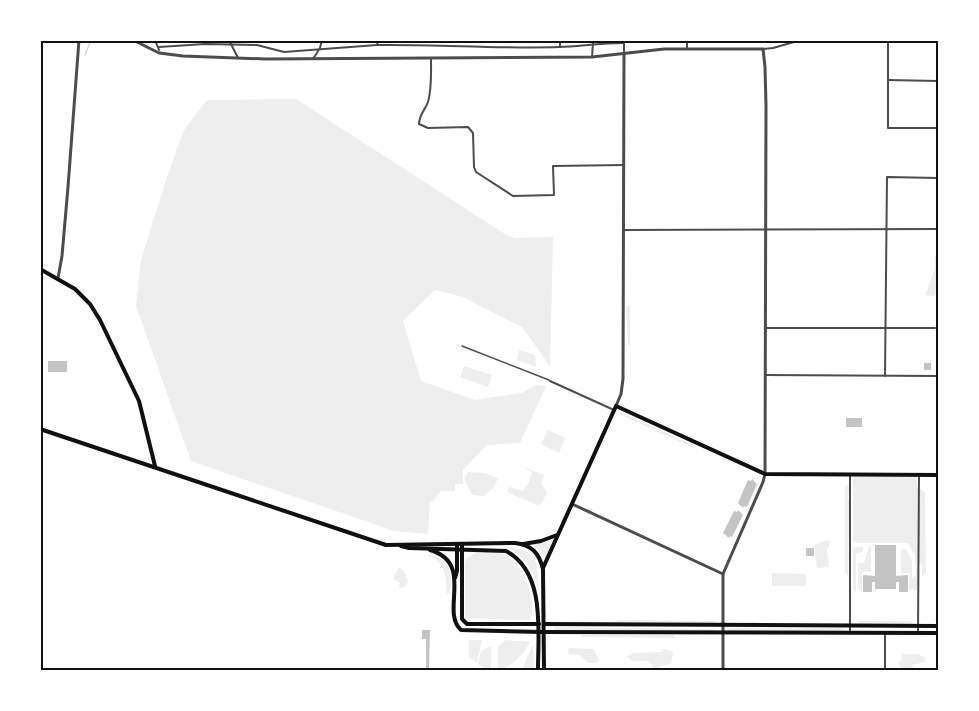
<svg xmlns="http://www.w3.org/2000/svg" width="979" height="711" font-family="'Roboto Condensed',sans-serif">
<rect width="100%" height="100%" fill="#fff"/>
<!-- green -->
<g fill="#eee">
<path d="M296 99 505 234 515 238 553 237 550 366 522 327 463 297 435 290 403 321 421 381 475 400 522 393 536 385 546 386 520 443 487 445 463 470V484H455V491H441L433 501H430L428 534 394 531 191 461 136 306 141 260 167 177 184 130 207 100Z"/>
<path d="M938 249V279L935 296 925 295 935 269V257Z"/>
<path d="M630 305V345H628L626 306Z"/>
<path d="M519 350 535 355 536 367 517 360Z"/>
<path d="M464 366 492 375 488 387 460 377Z"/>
<path d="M620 412 693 445 695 449 619 414Z"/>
<path d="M548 430 565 438 559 453 541 444Z"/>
<path d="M518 465 544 475 541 484 547 492 542 503 537 505 507 492 509 487 523 491 529 482 532 472Z"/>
<path d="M468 472 484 473 498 478 494 487 484 496 472 495 464 478Z"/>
<path d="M853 477H917V487L925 492 926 574 922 577V565L919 563 917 590 915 591 912 588 909 591V573H901V549H906L912 561V578L916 575 915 556 908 543H856L853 541Z"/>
<path d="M845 485 849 487 848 499 849 501 848 577 845 572Z"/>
<path d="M555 538 545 560 540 550 530 544 547 542Z"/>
<path d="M829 540 830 543 827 550 829 567 817 568 814 545Z"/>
<path d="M505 546C537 552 538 555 538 587 532 568 523 555 505 546Z"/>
<path d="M855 547H863V552L856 553V592L853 589V549Z"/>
<path d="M869 547H871V572H862V592L858 587V563H864Z"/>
<path d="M475 553C483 553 495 551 504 554 523 561 540 604 529 620L465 618V565L466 559Z"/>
<path d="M428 555C451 557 454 575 449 594H447C446 578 446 560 428 556Z"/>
<path d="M399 567 404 571 408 582 403 588H399L400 583 393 578Z"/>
<path d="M772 573 806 574V586H772Z"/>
<path d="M617 620 715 621V623L617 622Z"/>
<rect x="858" y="621" width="54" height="3"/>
<path d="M555 627 715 629V630H555Z"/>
<path d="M728 628H843L845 630 843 632 728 631Z"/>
<path d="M582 635H674L676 638 580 637Z"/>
<path d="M469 640H482L477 663 469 657Z"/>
<path d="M505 640 530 642C526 652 509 670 498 670V647Z"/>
<path d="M533 644 534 670H522Z"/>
<path d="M491 646V670H486L478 664 481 651Z"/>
<path d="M569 648 594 649 599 660 597 663H588L580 655 568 654Z"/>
<path d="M664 649 673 652 671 664 660 666 659 670H652L653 666 647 661H632L627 656 634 653 662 652Z"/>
<path d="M902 654H918L925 658V662L912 665 913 669 919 670H902L898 663 901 661Z"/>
</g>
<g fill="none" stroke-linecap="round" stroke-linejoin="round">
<!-- stream -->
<path stroke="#d9d9d9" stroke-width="1.5" d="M85 55 91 40"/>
</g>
<!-- building -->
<g fill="#c4c4c4">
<rect x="48" y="361" width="19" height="11"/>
<rect x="924" y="363" width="7" height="7"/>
<rect x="846" y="418" width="16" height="9"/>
<path d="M752 479 757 484 747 507 744 506 743 508 738 503 748 480 751 481Z"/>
<path d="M738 510 743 515 732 537 730 536 729 538 723 533 734 511 737 512Z"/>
<path d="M875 545H896V576L908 575V592H899V582H896V589H875V582H872V592H863V575L875 576Z"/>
<rect x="806" y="548" width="8" height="8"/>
<path d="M422 630H430L429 670H426V639H422Z"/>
</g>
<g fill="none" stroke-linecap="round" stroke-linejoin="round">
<!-- pedestrian -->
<path stroke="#4c4c4c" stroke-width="1.5" d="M462 346 549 380"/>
<!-- minor -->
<g stroke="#4c4c4c" stroke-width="2">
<path d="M155 40 159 50"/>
<path d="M229 40 238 58"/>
<path d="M378 40 377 45C438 44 498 49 559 47 581 46 602 43 624 43"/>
<path d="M560 40V47"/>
<path d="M624 40V54"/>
<path d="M687 40V49"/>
<path d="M888 40V128H938"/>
<path d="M159 47 205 44 257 45 284 52 377 45"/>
<path d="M763 49 773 48 801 40"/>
<path d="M592 57 593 43"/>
<path d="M431 58C431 73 432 88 428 102 425 110 419 115 419 124L428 128 468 127 473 133 474 167 476 172 513 196 554 195 553 166 624 165"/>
<path d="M313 59 320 48 322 40"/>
<path d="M888 80 938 81"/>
<path d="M624 230 938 229"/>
<path d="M765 328H935"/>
<path d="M765 375 938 376"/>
<path d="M885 376 887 177 938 178"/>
<path d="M550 381 614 410"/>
<path d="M850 475V633"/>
<path d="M918 633 919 475"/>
<path d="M885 634V670"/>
</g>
<!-- tertiary -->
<g stroke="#4c4c4c" stroke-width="3">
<path d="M133 40 159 53 183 56 266 59 592 57 664 49H763L765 67 766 105 765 474 763 482 723 574V670"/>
<path d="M58 278 62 256 68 187 79 40"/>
<path d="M616 406 621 394 623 379 624 54"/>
<path d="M572 504 723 574"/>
</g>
<!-- secondary -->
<g stroke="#111" stroke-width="4">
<path d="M462 544V619L467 624H539"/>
<path d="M523 544 541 541 557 535"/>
<path d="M430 550C475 563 440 612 461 630L542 632"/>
<path d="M543 568 616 406 765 474 938 475"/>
<path d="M455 578 457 571V544"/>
</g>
<!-- primary -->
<g stroke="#111" stroke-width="4">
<path d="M40 269 75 289 90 304 100 320 139 401 155 466"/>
<path d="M40 429 386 545 515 543C532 545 539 553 543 569L544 670"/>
<path d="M401 546 409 548 506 551C546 572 538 632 538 670"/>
<path d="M544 624 938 626"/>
<path d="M544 632 938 633"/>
</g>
</g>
<!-- border -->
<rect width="979" height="711" fill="none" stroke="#ffffff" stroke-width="84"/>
<rect x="42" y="42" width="895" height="627" fill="none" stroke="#111" stroke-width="2"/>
</svg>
